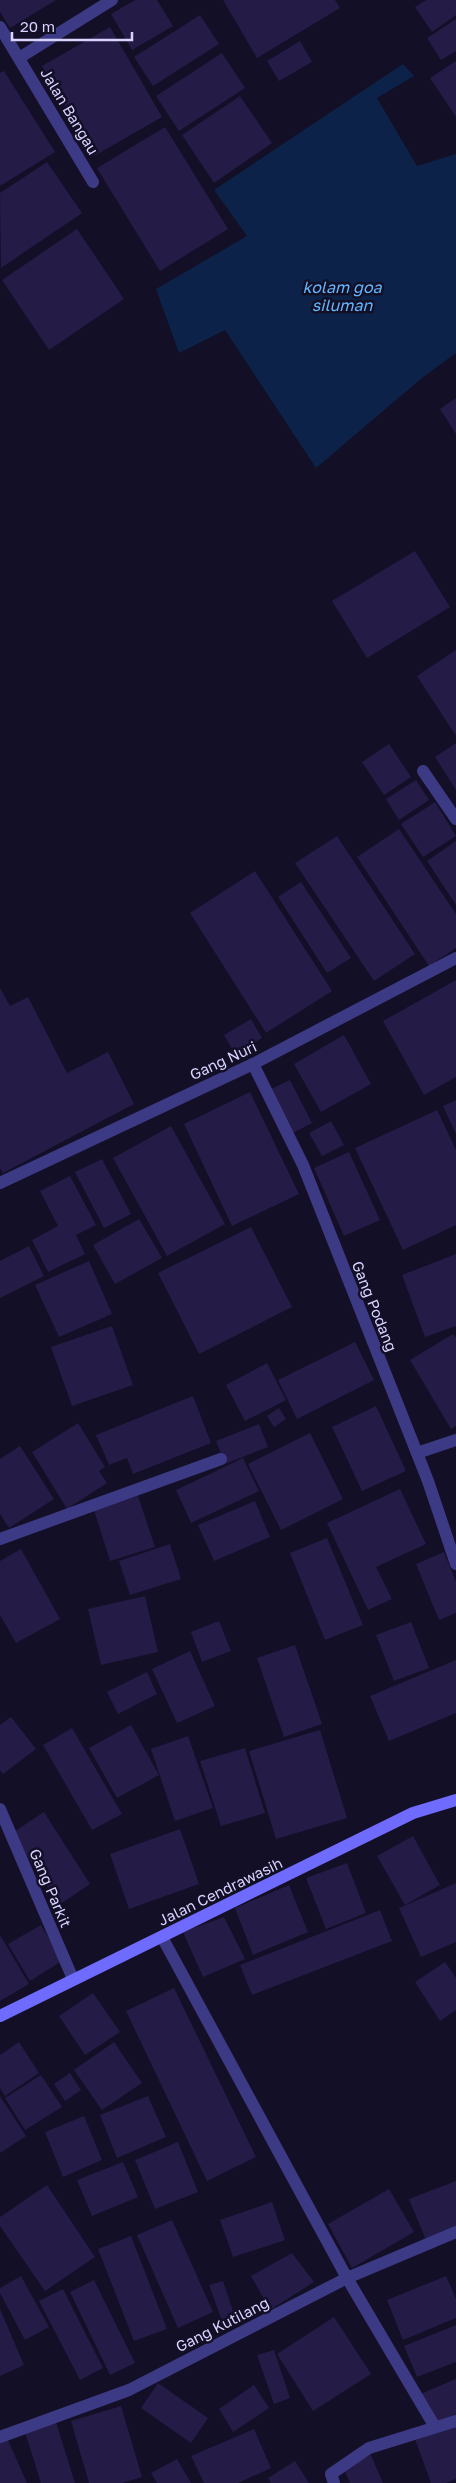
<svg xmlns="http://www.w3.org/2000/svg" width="456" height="2483" font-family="'Golos Text',sans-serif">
<rect width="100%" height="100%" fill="#130f26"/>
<!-- water -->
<path fill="#0c2248" d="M403 64 414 76 377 98 417 166 456 154V353L422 378 316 468 225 330 179 353 156 289 247 236 214 190Z"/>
<!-- building -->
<g fill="#241b47">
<path d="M0 0H56L10 28 0 12Z"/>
<path d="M135 0H157L173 26 132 50 111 14Z"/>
<path d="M223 0H335L340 8 257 58Z"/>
<path d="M426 0H456V15L432 32 415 7Z"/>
<path d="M200 15 219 44 153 86 134 57Z"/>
<path d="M456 19V51L441 60 427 38Z"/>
<path d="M110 27 162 117 94 156 42 66Z"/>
<path d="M300 41 312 62 279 81 267 61Z"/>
<path d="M222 53 245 88 179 131 156 96Z"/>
<path d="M456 61V117L430 78Z"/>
<path d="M4 71 55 152 0 186V73Z"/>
<path d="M240 96 272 143 214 183 182 135Z"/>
<path d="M165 127 228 229 160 271 97 168Z"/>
<path d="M47 162 82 213 1 268 0 193Z"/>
<path d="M77 229 124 299 49 350 2 280Z"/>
<path d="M456 398V434L440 409Z"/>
<path d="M415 551 450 607 367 658 332 601Z"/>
<path d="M456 650V736L417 676Z"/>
<path d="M456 743V790L435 757Z"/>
<path d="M389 744 411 777 384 795 362 762Z"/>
<path d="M416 780 429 800 399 820 386 799Z"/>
<path d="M435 802 456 836 423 857 401 824Z"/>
<path d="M399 829 456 914V948L429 966 357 857Z"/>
<path d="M337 836 415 954 374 981 295 863Z"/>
<path d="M456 841V905L427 861Z"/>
<path d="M255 871 332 991 266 1033 190 913Z"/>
<path d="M301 882 351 958 327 973 278 897Z"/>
<path d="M456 980V1077L424 1095 383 1021Z"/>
<path d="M0 988 10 1006 28 997 67 1073 108 1052 134 1104 3 1173 0 1168Z"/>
<path d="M251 1019 262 1038 235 1054 224 1035Z"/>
<path d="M344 1035 371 1084 321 1112 294 1064Z"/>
<path d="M290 1080 312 1123 293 1133 271 1089Z"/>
<path d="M250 1092 299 1194 232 1226 184 1124Z"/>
<path d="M456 1100V1134L443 1106Z"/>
<path d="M437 1110 456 1150V1225L403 1250 355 1148Z"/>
<path d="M331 1121 344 1145 322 1156 309 1133Z"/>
<path d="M171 1126 225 1224 167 1256 113 1158Z"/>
<path d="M349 1152 380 1220 344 1236 314 1168Z"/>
<path d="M102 1159 131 1214 104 1228 75 1172Z"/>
<path d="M70 1176 96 1225 76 1235 85 1254 48 1272 32 1240 58 1226 40 1191Z"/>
<path d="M139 1219 162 1258 115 1284 93 1245Z"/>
<path d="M251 1227 292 1307 199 1354 158 1273Z"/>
<path d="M29 1246 44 1276 0 1298V1261Z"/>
<path d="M456 1254V1326L425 1337 402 1275Z"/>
<path d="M89 1261 112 1314 59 1337 35 1285Z"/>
<path d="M112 1326 133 1385 72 1406 51 1347Z"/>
<path d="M453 1334 456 1338V1426L451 1429 410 1360Z"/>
<path d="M355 1342 374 1380 297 1419 278 1380Z"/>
<path d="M267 1363 286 1400 245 1421 226 1385Z"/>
<path d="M193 1396 211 1443 133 1474 127 1458 109 1465 96 1435Z"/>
<path d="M376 1406 406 1471 362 1491 332 1427Z"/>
<path d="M279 1408 286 1419 274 1427 267 1416Z"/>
<path d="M78 1423 105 1467 99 1471 107 1483 67 1509 32 1452Z"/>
<path d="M259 1424 268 1447 225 1464 216 1441Z"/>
<path d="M310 1433 343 1499 281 1530 248 1464Z"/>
<path d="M20 1446 54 1499 9 1528 0 1514V1459Z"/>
<path d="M243 1458 259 1491 191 1523 176 1490Z"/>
<path d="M400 1489 426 1544 376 1567 392 1599 368 1610 327 1523Z"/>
<path d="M138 1496 155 1547 110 1561 94 1510Z"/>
<path d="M255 1501 270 1537 214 1561 198 1525Z"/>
<path d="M327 1538 363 1625 325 1640 290 1553Z"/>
<path d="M170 1544 181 1579 130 1595 119 1561Z"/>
<path d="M21 1549 60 1619 16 1643 0 1615V1561Z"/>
<path d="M444 1552 456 1582V1613L439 1620 416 1564Z"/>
<path d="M145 1596 158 1652 101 1665 88 1609Z"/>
<path d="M219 1621 231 1651 202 1662 191 1632Z"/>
<path d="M411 1622 429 1668 394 1681 376 1635Z"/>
<path d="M295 1645 322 1724 284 1737 257 1658Z"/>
<path d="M190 1651 215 1706 177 1723 152 1669Z"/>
<path d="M456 1660V1713L389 1741 370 1696Z"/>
<path d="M147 1672 157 1694 118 1714 107 1692Z"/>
<path d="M11 1717 36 1749 3 1774 0 1770V1725Z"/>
<path d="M131 1725 159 1775 117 1798 89 1748Z"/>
<path d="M72 1728 122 1814 92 1830 43 1745Z"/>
<path d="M320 1730 347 1818 276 1839 249 1751Z"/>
<path d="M188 1736 213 1808 175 1821 151 1749Z"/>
<path d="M245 1748 265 1813 221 1826 200 1761Z"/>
<path d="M44 1812 90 1884 59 1905 12 1833Z"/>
<path d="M180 1829 199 1884 129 1909 110 1854Z"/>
<path d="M413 1836 440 1885 405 1905 377 1856Z"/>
<path d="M347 1863 366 1913 326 1929 306 1878Z"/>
<path d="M456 1883V1942L421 1957 399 1908Z"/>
<path d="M289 1885 308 1932 253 1955 235 1908Z"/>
<path d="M380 1910 392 1941 252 1995 240 1965Z"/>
<path d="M224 1917 245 1959 203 1977 183 1932Z"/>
<path d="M41 1925 62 1961 30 1981 8 1944Z"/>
<path d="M0 1935 29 1984 0 2001Z"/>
<path d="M445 1962 456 1978V2010L440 2021 415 1982Z"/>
<path d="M174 1988 256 2157 207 2181 126 2011Z"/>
<path d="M93 1993 120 2032 85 2055 59 2016Z"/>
<path d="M19 2042 39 2073 5 2096 0 2088V2055Z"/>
<path d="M114 2042 142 2083 102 2110 74 2070Z"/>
<path d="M70 2073 81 2090 65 2101 54 2084Z"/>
<path d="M41 2075 62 2107 25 2130 5 2098Z"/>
<path d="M0 2096 26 2136 0 2153Z"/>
<path d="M148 2096 166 2137 117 2158 100 2115Z"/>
<path d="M84 2116 102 2160 63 2177 45 2132Z"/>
<path d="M178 2142 198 2192 155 2209 135 2160Z"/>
<path d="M123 2162 138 2197 92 2216 77 2180Z"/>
<path d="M456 2181V2228L426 2240 409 2199Z"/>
<path d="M47 2185 95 2257 45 2291 0 2226V2217Z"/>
<path d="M389 2189 414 2232 352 2268 328 2224Z"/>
<path d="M272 2202 285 2240 233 2257 220 2220Z"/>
<path d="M172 2220 213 2312 178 2328 137 2235Z"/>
<path d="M131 2236 167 2329 134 2341 98 2249Z"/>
<path d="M292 2253 314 2282 270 2310 251 2276Z"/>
<path d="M21 2276 49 2327 25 2340 0 2293V2288Z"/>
<path d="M446 2276 456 2299V2318L403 2340 387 2300Z"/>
<path d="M94 2280 135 2363 110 2375 70 2292Z"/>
<path d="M223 2281 235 2317 222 2321 209 2285Z"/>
<path d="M63 2289 103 2368 80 2380 39 2301Z"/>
<path d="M0 2309 24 2365 0 2376Z"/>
<path d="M334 2317 371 2374 313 2411 277 2354Z"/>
<path d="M456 2325V2362L417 2377 404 2346Z"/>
<path d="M274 2350 290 2398 274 2404 257 2355Z"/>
<path d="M456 2379V2417L435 2426 420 2394Z"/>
<path d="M158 2383 208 2418 191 2443 141 2408Z"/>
<path d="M254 2385 269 2408 233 2432 219 2409Z"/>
<path d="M121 2406 142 2477 122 2483H89L71 2421Z"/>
<path d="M56 2422 75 2483H41L25 2432Z"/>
<path d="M456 2424V2479L446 2483H431L415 2439Z"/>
<path d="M254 2429 271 2468 238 2483H204L191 2456Z"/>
<path d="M7 2438 27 2483H0V2441Z"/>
<path d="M371 2455 383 2483H350L343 2467Z"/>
<path d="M177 2459 191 2483H157L151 2473Z"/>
<path d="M295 2461 309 2483H271L268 2478Z"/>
</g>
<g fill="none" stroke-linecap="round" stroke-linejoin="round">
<!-- lane -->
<path stroke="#3d3a85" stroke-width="12" d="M423 771 456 819"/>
<!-- street -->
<g stroke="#3d3a85" stroke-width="12">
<path d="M0 27 93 182"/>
<path d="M19 58 112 0"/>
<path d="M253 1064 303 1165 428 1481 456 1564"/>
<path d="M0 1183 253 1064 456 958"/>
<path d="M417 1453 456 1440"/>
<path d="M0 1539 221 1459"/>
<path d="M0 1809 73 1979"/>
<path d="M162 1937 347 2278 435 2427"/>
<path d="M0 2437 129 2390 347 2278 456 2232"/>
<path d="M334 2483 331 2474 369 2448 456 2421"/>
</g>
<!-- secondary -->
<path stroke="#6f6bff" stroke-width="12" d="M0 2016 413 1813 456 1800"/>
</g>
<g text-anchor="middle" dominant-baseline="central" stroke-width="5" stroke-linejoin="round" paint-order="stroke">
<!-- street labels -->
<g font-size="15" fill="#d9d4ff" stroke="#130f26">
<text transform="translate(70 111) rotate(59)">Jalan Bangau</text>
<text transform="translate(223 1060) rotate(-25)">Gang Nuri</text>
<text transform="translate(375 1306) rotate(68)">Gang Podang</text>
<text transform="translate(51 1888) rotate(67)">Gang Parkit</text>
<text transform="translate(220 1891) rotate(-26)">Jalan Cendrawasih</text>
<text transform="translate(222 2324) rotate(-27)">Gang Kutilang</text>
</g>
<!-- water labels -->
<g font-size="16" font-style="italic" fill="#62b6ff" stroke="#130f26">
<text x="342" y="287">kolam goa<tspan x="342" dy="18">siluman</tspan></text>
</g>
</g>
<!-- scale -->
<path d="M12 32v8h120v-8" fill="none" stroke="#d9d4ff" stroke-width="2.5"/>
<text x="20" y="32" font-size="15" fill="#d9d4ff" stroke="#130f26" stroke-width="4" paint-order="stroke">20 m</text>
</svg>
